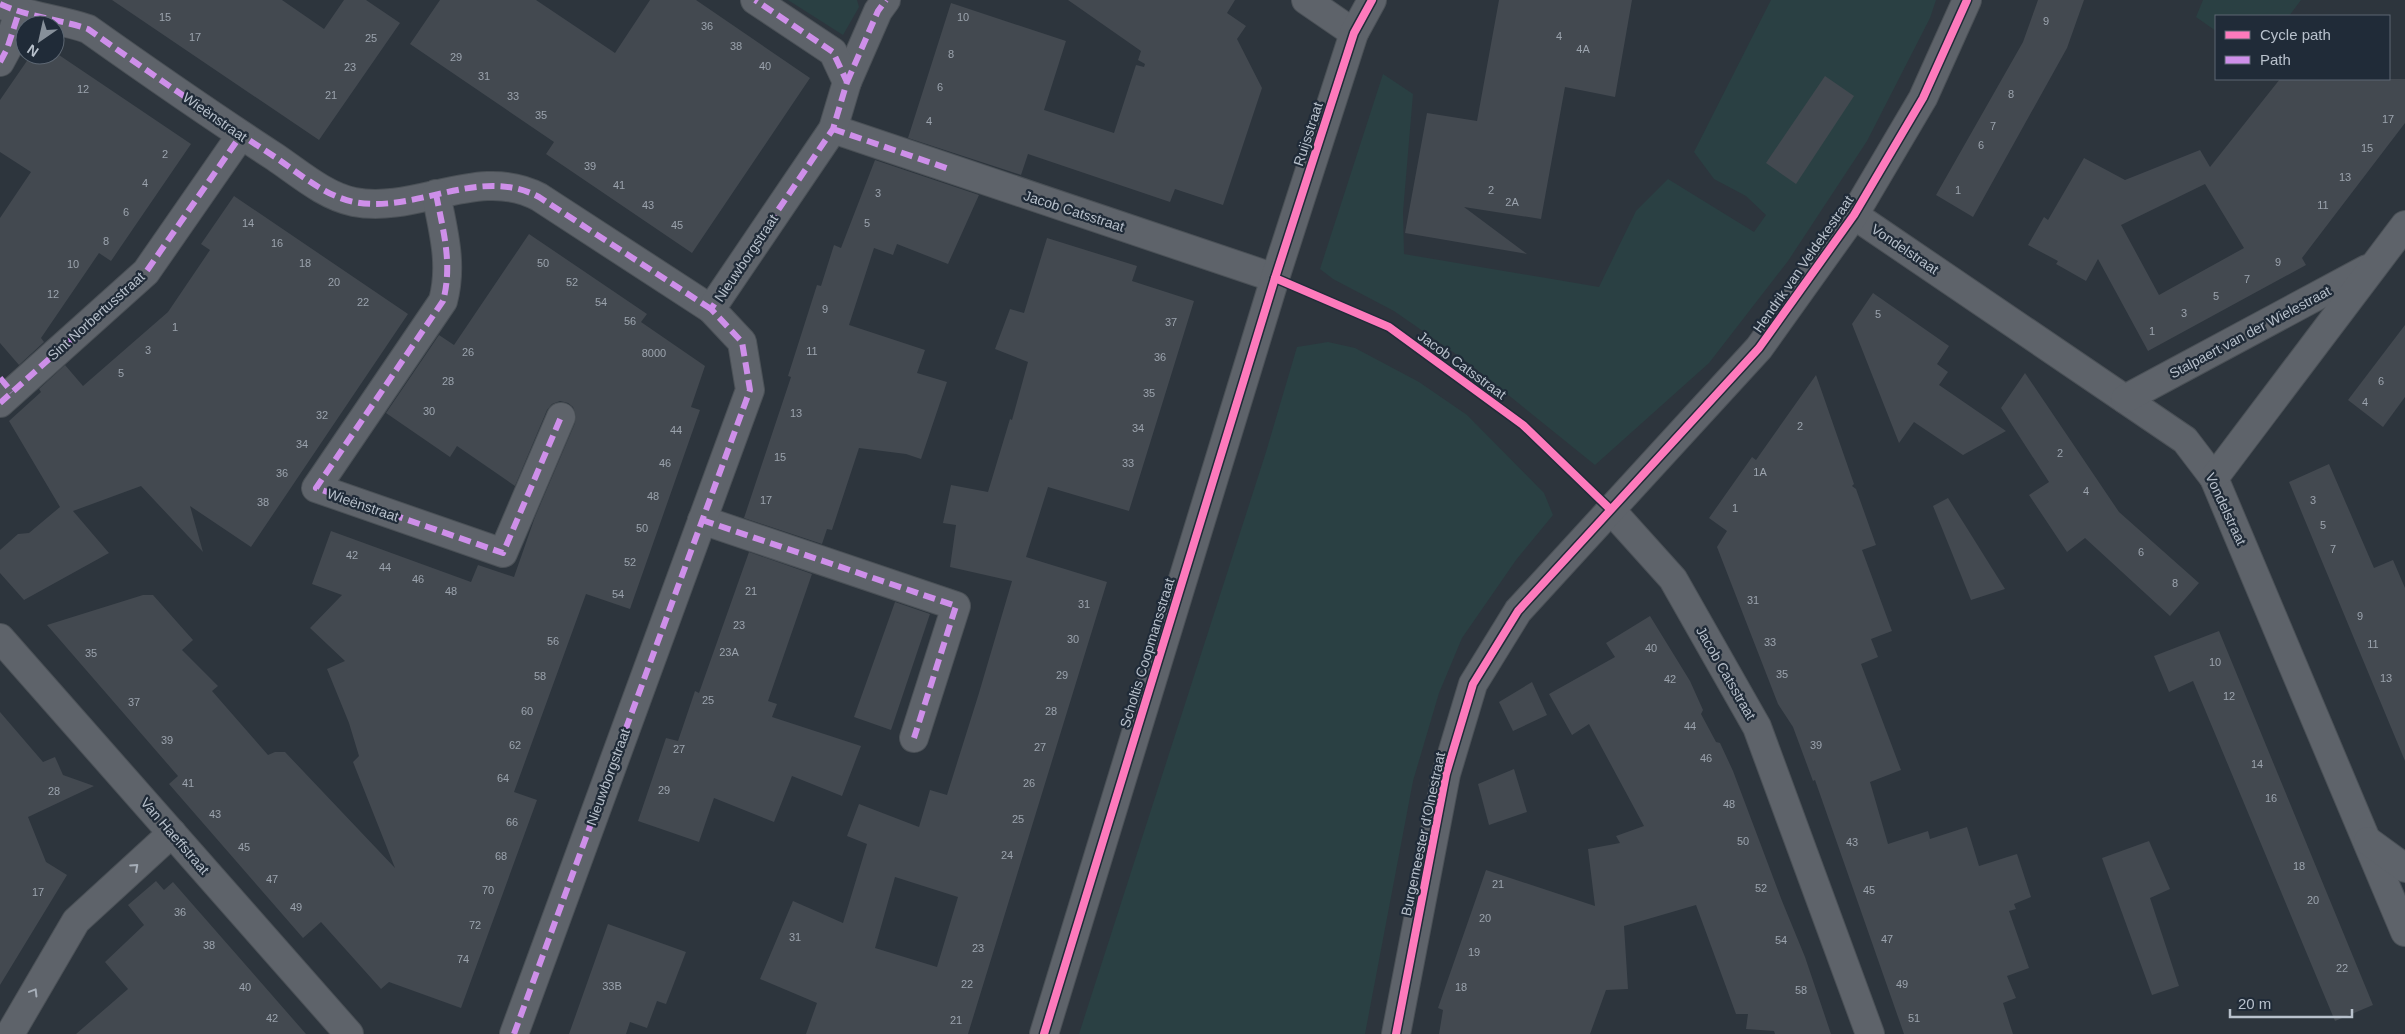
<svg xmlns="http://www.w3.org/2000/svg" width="2405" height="1034" font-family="Arial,sans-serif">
<rect width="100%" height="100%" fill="#2d353d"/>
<!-- green -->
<g fill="#2a4043">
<path d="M788 0H857L859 7 843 35Z"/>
<path d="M1771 0H1936L1930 18 1867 141 1788 261 1709 363 1595 465 1466 361 1394 311 1333 279 1320 269 1383 74 1413 94 1403 212 1404 254 1599 287 1636 211 1668 179 1754 232 1766 215 1746 196 1714 179 1694 152Z"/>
<path d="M2203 0H2301L2289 16H2216V31L2196 17Z"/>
<path d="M1328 342 1355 348 1419 382 1467 415 1544 493 1553 515 1516 560 1462 638 1439 693 1413 781 1365 1034H1079L1266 452 1297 347Z"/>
</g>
<!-- building -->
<g fill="#434950" fill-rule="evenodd">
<path d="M112 0H282L324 29 344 0H366L400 23 319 140Z"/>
<path d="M440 0H536L615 53 650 0H696L810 78 692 253 546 154 554 142 410 44Z"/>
<path d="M1068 0H1235L1227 13 1246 26 1237 39 1262 88 1223 205 1175 189 1170 202 1028 154 1021 175 908 138 951 3 1066 41 1044 110 1114 133 1136 65 1144 67 1145 64 1138 60 1141 51Z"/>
<path d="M1499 0H1632L1615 97 1565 87 1541 219 1464 207 1527 254 1405 233 1427 113 1477 121Z"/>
<path d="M2038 0H2084L2067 48 1973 217 1936 195 2023 42Z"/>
<path d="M31 55H59L191 144 111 261 99 253 41 338 44 342 19 365 0 343V218L31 172 0 152V100Z"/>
<path d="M1825 76 1854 96 1796 184 1766 163Z"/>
<path d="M2280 79H2405V123L2302 258 2306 265 2148 351 2098 259 2086 281 2056 264 2058 261 2028 245 2044 217 2048 220 2084 158 2125 180 2200 150 2210 167ZM2205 184 2244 248 2159 295 2121 225Z"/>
<path d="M875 160 979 195 948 264 897 244 893 255 874 248 849 325 925 350 917 373 947 382 921 459 906 454 859 448 832 530 827 529 822 544 744 518 791 377 788 376 817 285 821 286 834 245 841 248Z"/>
<path d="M234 196 408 314 251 547 190 506 203 552 141 486 73 511 109 553 24 600 0 573V550L18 534 29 533 60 507 9 421 41 392 39 389 65 365 83 386 168 312 210 250 201 244Z"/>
<path d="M529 234 647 314 641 322 705 366 691 407 700 410 630 609 586 594 514 792 537 800 461 1008 389 982 381 989 321 922 303 938 169 784 178 776 47 625 143 595H153L193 640 182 650 218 686 212 691 268 755 275 752H285L395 868 353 762 359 756 349 723 327 669 345 661 310 628 342 595 312 584 331 531 471 582 478 565 514 577 535 517 575 423 576 415 573 407 568 403 560 401 552 404 547 410 515 486 457 446 450 457 386 413 439 335 454 345Z"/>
<path d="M1047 238 1137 266 1132 281 1194 301 1129 511 1048 487 1026 557 1107 582 968 1034H806L817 1003 760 979 793 901 843 923 867 844 847 836 859 804 919 827 930 790 947 795 979 693 1012 581 950 567 956 525 943 523 951 485 988 492 1010 419 1012 420 1028 362 995 349 1010 309 1024 313ZM895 877 958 897 937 967 875 948Z"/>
<path d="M1873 293 1949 346 1937 364 1948 372 1939 385 2006 431 1963 455 1914 422 1899 443 1852 324Z"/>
<path d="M2405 325V397L2383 427 2348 400Z"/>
<path d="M2025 373 2119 512 2199 583 2170 616 2085 538 2067 552 2029 495 2049 482 2001 408Z"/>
<path d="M1816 375 1854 484 1852 486 1856 489 1876 545 1862 550 1892 631 1871 639 1878 657 1861 664 1901 770 1870 782 1888 844 1928 831 1930 839 1967 827 1979 866 2017 854 2031 897 2014 904 2016 909 2009 911 2029 968 2007 976 2016 998 2003 1003 2013 1034H1904L1815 780 1813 781 1793 727 1778 704 1717 547 1727 531 1709 518 1752 457 1756 460Z"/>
<path d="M2329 464 2374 568 2393 560 2405 588V761L2289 482Z"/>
<path d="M1948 498 2005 589 1971 600 1933 506Z"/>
<path d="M749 552 812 574 768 701 777 704 772 717 861 746 842 796 792 776 774 822 714 798 699 842 638 821 666 738 678 741 695 691 699 693Z"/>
<path d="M895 602 930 614 891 730 854 717Z"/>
<path d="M1650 616 1690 681 1703 710 1701 714 1716 742 1720 743 1733 771 1782 901 1805 957 1831 1034H1775L1774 1031 1746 1029 1748 1014H1736L1696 905 1624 926 1628 989 1606 990 1590 1034H1439L1443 1010 1438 1008 1486 870 1595 906 1588 849 1620 843 1616 836 1644 826 1589 724 1572 735 1549 694 1615 657 1606 643Z"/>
<path d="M2219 631 2373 1005 2335 1021 2193 681 2169 692 2154 656Z"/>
<path d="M1532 682 1547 715 1513 731 1499 702Z"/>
<path d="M0 712 43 762 55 757 63 775 94 786 28 817 46 862 67 875 0 985Z"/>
<path d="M1514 769 1527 812 1489 825 1478 784Z"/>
<path d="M2149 841 2170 889 2150 898 2179 986 2152 995 2102 858Z"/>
<path d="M156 881 164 890 173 882 306 1034H76L128 989 105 962 144 925 128 905Z"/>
<path d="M608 924 686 952 666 1004 657 1001 647 1028 630 1022 626 1034H569Z"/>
</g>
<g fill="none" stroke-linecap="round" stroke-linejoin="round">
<defs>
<g id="minor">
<path d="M1306 0 1354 33"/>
<path d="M0 4C28 17 59 19 88 29 150 73 212 116 275 157 300 174 325 196 354 202 417 214 479 165 539 197L711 309"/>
<path d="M0 62 7 49 19 12"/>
<path d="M847 82 878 11 886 0"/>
<path d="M833 129 1275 278"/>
<path d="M436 194C443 230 453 264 443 301L316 488 503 553 561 417"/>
<path d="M1854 215 2185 440 2214 478 2405 932"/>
<path d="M2125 399 2367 269"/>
<path d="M0 403 146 272 241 135"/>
<path d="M2214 478 2405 225"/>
<path d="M1610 509 1673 579 1757 727 1870 1034"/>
<path d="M702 520 956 606 914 738"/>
<path d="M0 638 349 1034"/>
<path d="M2368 841 2405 868"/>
<path d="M10 1034 76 921 172 833"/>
<path d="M514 1034 750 390 742 342 711 309 833 129 847 82 833 52 755 0"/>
<path d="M1044 1034 1275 278 1354 33 1372 0"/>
<path d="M1396 1034 1446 774 1473 684 1518 611 1759 348 1854 215 1923 98 1967 0"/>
</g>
</defs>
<!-- minor casing -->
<use href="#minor" stroke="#4b5157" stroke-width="30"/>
<!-- minor -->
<use href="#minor" stroke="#5e636a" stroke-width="28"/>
<!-- quiet -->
<g stroke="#ce8fe9" stroke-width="6" stroke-dasharray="12 6" stroke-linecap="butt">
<path d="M0 4C28 17 59 19 88 29 150 73 212 116 275 157 300 174 325 196 354 202 417 214 479 165 539 197L711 309"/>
<path d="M0 62 7 49 19 12"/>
<path d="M847 82 878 11 886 0"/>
<path d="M833 129 949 169"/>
<path d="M436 194C443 230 453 264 443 301L316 488 503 553 561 417"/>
<path d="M0 378 12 392"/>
<path d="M0 403 146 272 241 135"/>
<path d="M702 520 956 606 914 738"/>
<path d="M514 1034 750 390 742 342 711 309 833 129 847 82 833 52 755 0"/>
</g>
<defs>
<g id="cycleway">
<path d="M1275 278 1389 327 1523 425 1610 509"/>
<path d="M1044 1034 1275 278 1354 33 1372 0"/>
<path d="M1396 1034 1446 774 1473 684 1518 611 1759 348 1854 215 1923 98 1967 0"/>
</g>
</defs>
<!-- cycleway casing -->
<use href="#cycleway" stroke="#202b38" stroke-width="11"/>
<!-- cycleway -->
<use href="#cycleway" stroke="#fd7abc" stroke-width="8"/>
</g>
<!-- one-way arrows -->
<defs><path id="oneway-chevron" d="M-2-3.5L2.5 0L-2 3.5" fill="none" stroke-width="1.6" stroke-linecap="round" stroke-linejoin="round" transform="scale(1.25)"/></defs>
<g stroke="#a6aeb8">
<use href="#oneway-chevron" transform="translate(135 867) rotate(-42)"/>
<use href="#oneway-chevron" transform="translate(34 992) rotate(-59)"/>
</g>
<g text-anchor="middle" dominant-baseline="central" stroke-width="4.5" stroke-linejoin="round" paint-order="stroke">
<!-- number labels -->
<g font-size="11" fill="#9ba3ad">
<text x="165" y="17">15</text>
<text x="963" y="17">10</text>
<text x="2046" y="21">9</text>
<text x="707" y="26">36</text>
<text x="1559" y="36">4</text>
<text x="195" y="37">17</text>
<text x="371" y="38">25</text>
<text x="736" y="46">38</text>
<text x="1583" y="49">4A</text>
<text x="951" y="54">8</text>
<text x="456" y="57">29</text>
<text x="765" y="66">40</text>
<text x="350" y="67">23</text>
<text x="484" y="76">31</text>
<text x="940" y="87">6</text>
<text x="83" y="89">12</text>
<text x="2011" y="94">8</text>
<text x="331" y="95">21</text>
<text x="513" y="96">33</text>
<text x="541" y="115">35</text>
<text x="2388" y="119">17</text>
<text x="929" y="121">4</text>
<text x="1993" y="126">7</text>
<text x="1981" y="145">6</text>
<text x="2367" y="148">15</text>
<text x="165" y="154">2</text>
<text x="590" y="166">39</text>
<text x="2345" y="177">13</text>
<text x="145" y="183">4</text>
<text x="619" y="185">41</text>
<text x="1491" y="190">2</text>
<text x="1958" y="190">1</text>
<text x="878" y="193">3</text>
<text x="1512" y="202">2A</text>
<text x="648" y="205">43</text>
<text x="2323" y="205">11</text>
<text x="126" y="212">6</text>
<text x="248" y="223">14</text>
<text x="867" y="223">5</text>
<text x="677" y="225">45</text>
<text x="106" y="241">8</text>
<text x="277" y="243">16</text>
<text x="2278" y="262">9</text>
<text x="305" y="263">18</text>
<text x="543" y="263">50</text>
<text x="73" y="264">10</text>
<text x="2247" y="279">7</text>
<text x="334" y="282">20</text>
<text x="572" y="282">52</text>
<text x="53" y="294">12</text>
<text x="2216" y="296">5</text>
<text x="363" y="302">22</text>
<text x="601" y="302">54</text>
<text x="825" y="309">9</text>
<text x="2184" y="313">3</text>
<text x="1878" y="314">5</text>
<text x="630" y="321">56</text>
<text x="1171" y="322">37</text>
<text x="175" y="327">1</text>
<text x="2152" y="331">1</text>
<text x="148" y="350">3</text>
<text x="812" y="351">11</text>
<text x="468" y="352">26</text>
<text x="654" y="353">8000</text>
<text x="1160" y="357">36</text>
<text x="121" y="373">5</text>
<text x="448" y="381">28</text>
<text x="2381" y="381">6</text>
<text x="1149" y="393">35</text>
<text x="2365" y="402">4</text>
<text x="429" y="411">30</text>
<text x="796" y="413">13</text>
<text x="322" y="415">32</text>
<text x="1800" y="426">2</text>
<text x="1138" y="428">34</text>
<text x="676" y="430">44</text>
<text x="302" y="444">34</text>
<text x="2060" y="453">2</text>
<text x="780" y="457">15</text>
<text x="665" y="463">46</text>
<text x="1128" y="463">33</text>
<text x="1760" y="472">1A</text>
<text x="282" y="473">36</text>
<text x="2086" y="491">4</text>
<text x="653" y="496">48</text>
<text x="766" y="500">17</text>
<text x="2313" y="500">3</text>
<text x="263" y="502">38</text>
<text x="1735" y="508">1</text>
<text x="2323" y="525">5</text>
<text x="642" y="528">50</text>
<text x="2333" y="549">7</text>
<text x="2141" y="552">6</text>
<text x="352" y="555">42</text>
<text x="630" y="562">52</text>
<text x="385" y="567">44</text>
<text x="418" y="579">46</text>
<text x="2175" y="583">8</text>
<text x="451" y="591">48</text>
<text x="751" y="591">21</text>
<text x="618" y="594">54</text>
<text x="1753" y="600">31</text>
<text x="1084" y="604">31</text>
<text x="2360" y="616">9</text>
<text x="739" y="625">23</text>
<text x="1073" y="639">30</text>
<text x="553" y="641">56</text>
<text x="1770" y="642">33</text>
<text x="2373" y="644">11</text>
<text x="1651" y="648">40</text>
<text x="729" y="652">23A</text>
<text x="91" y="653">35</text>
<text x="2215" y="662">10</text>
<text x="1782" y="674">35</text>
<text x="1062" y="675">29</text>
<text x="540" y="676">58</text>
<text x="2386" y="678">13</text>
<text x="1670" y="679">42</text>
<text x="2229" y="696">12</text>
<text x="708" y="700">25</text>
<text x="134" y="702">37</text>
<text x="527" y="711">60</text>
<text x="1051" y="711">28</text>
<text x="1690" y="726">44</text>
<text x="167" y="740">39</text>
<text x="515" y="745">62</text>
<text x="1816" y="745">39</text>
<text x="1040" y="747">27</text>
<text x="679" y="749">27</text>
<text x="1706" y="758">46</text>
<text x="2257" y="764">14</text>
<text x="503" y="778">64</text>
<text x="188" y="783">41</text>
<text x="1029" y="783">26</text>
<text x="664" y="790">29</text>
<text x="54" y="791">28</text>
<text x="2271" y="798">16</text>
<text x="1729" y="804">48</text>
<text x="215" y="814">43</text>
<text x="1018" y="819">25</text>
<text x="512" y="822">66</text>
<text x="1743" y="841">50</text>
<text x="1852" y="842">43</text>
<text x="244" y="847">45</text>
<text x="1007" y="855">24</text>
<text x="501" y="856">68</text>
<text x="2299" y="866">18</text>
<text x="272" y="879">47</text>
<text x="1498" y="884">21</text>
<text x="1761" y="888">52</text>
<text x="488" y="890">70</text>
<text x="1869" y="890">45</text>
<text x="38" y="892">17</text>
<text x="2313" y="900">20</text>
<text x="296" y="907">49</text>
<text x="180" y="912">36</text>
<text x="1485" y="918">20</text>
<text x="475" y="925">72</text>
<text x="795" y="937">31</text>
<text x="1887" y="939">47</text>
<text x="1781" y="940">54</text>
<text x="209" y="945">38</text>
<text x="978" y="948">23</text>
<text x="1474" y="952">19</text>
<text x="463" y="959">74</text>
<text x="2342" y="968">22</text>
<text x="967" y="984">22</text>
<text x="1902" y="984">49</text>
<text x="612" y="986">33B</text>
<text x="245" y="987">40</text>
<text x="1461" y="987">18</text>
<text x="1801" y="990">58</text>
<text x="272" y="1018">42</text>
<text x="1914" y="1018">51</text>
<text x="956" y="1020">21</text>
</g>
<!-- street labels -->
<g font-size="14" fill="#b8c1cc" stroke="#202b38">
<text transform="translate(215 117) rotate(35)">Wieënstraat</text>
<text transform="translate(1308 134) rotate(-72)">Ruijsstraat</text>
<text transform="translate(1074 211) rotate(18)">Jacob Catsstraat</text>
<text transform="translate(1905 249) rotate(34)">Vondelstraat</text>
<text transform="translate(746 258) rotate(-56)">Nieuwborgstraat</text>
<text transform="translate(1803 264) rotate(-55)">Hendrik van Veldekestraat</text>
<text transform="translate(96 316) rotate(-42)">Sint Norbertusstraat</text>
<text transform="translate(2250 332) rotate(-28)">Stalpaert van der Wielestraat</text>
<text transform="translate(1462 365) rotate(36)">Jacob Catsstraat</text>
<text transform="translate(363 505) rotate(19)">Wieënstraat</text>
<text transform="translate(2226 509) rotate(65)">Vondelstraat</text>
<text transform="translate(1147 653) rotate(-73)">Scholtis Coopmansstraat</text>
<text transform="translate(1726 673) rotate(60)">Jacob Catsstraat</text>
<text transform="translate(608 777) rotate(-70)">Nieuwborgstraat</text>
<text transform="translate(1423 834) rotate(-78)">Burgemeester d'Olnestraat</text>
<text transform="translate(175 836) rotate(49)">Van Haeffstraat</text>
</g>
</g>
<!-- legend -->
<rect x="2215" y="15" width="175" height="65" fill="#202b38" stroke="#5d6773"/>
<rect x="2225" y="31" width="25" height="8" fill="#fd7abc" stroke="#5d6773"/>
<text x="2260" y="40" font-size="15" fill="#b8c1cc">Cycle path</text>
<rect x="2225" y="56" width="25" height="8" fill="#ce8fe9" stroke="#5d6773"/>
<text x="2260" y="65" font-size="15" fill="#b8c1cc">Path</text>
<!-- north arrow -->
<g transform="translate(40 40) rotate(214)"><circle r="24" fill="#202b38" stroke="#5d6773"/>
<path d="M0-4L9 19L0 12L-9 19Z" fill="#87909a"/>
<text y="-8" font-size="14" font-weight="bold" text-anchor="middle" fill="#b8c1cc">N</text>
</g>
<!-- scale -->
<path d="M2230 1009v8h122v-8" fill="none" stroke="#b8c1cc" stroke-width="2.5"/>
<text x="2238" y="1009" font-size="15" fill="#b8c1cc" stroke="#202b38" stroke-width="4" paint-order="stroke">20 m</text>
</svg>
